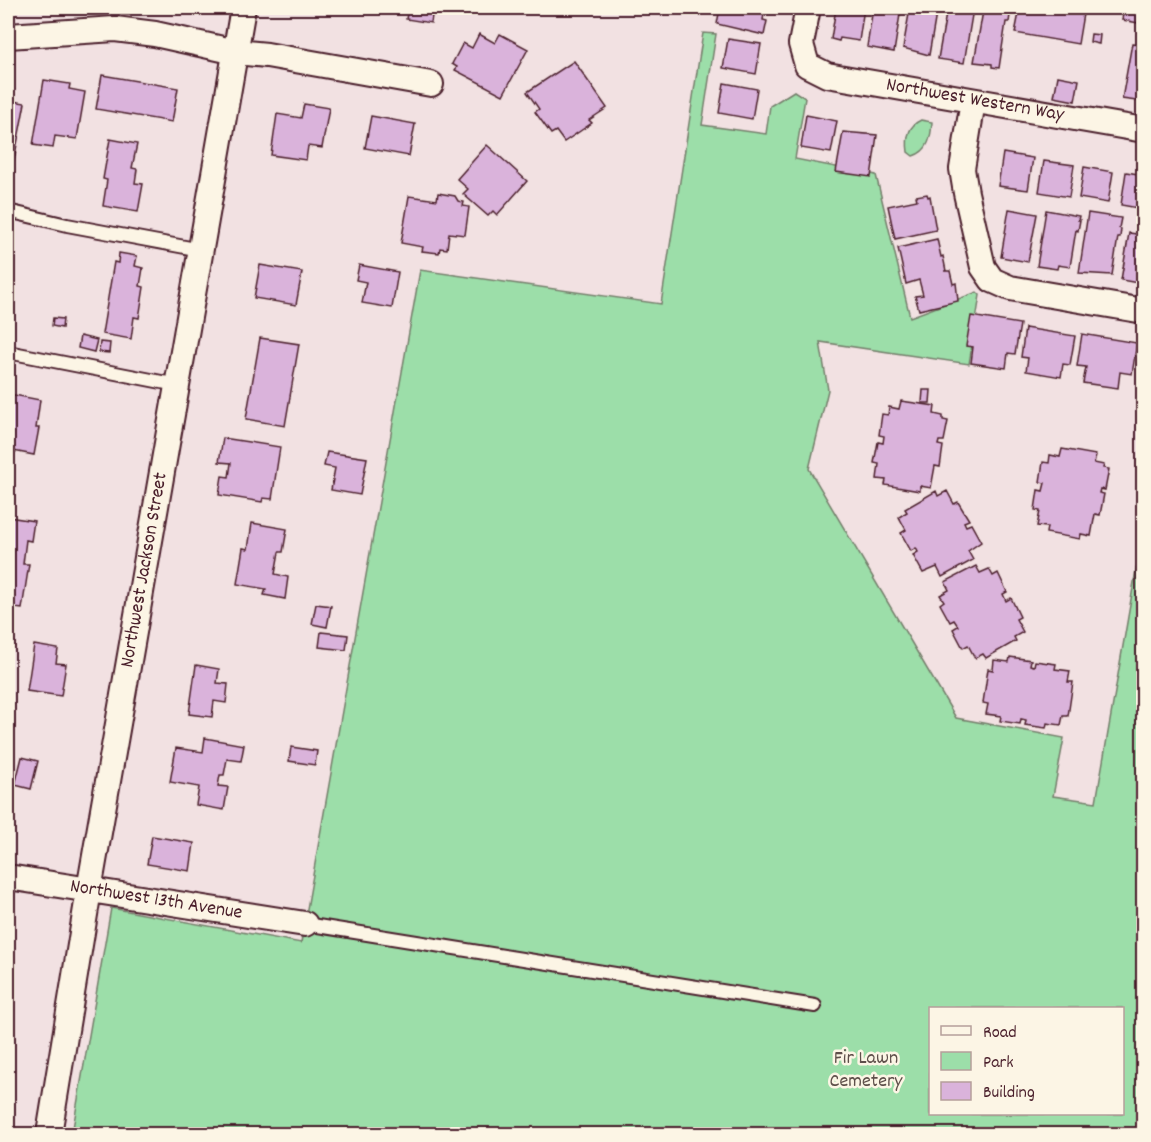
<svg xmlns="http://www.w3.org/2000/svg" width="1151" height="1142" font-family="Dekko,sans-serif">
<rect width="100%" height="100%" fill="#f2e1e2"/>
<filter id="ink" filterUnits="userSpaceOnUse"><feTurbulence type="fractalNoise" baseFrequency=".0167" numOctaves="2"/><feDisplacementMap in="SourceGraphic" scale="12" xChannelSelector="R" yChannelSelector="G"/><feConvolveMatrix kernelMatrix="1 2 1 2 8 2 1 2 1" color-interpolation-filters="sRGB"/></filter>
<g filter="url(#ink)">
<!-- green -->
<g fill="#9cdea9" stroke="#737e6a" stroke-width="1.5" fill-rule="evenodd">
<path d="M703 33 716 34 702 125 766 134 770 106 794 91 805 98 795 159 876 175 910 317 977 292 980 295 969 364 820 342 828 390 809 469 956 718 1064 738 1053 796 1096 802 1143 530V1134H72L111 908 301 943 420 270 661 304ZM930 1008H1122V1114H930Z"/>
<path d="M921 120 932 122C931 137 929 151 913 156L908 152C906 139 908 126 921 120Z"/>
</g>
<!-- building -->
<g fill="#dab3db" stroke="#4a1f2b" stroke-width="1.5">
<path d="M408 8H433L431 23 406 19Z"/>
<path d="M720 8H765L763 20 767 21 764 35 717 24Z"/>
<path d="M836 8H864L859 41 840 38 839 41 831 39Z"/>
<path d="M873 8H901L894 52 867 47Z"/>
<path d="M910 8H937L929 55 903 48Z"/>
<path d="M947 8 973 9 964 63 938 59Z"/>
<path d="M1020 8H1084L1078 44 1015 33Z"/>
<path d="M1124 8H1144V24L1122 20Z"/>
<path d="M992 10H997L996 13 1010 15 1009 22H1006L999 68 992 67V64L974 62 983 11 992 13Z"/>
<path d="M479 34 495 43 500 34 528 49 503 95 455 70 457 67 452 64 463 43 472 48Z"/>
<path d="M1091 34 1100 35 1099 44 1090 42Z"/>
<path d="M728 39 761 44 756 74 723 68Z"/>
<path d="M1132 43 1144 44V102L1122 99Z"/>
<path d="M574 61 607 108 589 120 592 123 564 142 556 131 551 134 535 112 539 109 527 92Z"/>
<path d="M102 75 178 88 172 122 96 109Z"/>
<path d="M1058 76 1079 80 1075 101 1054 97Z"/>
<path d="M44 80 70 84 69 89 85 92 77 139 55 136 53 148 33 145Z"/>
<path d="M724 83 757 89 752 119 719 113Z"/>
<path d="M8 100 25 103 14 160 8 158Z"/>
<path d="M304 104 329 108 322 148 308 146 306 160 271 155 277 114 301 118Z"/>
<path d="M806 115 837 121 831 153 801 148Z"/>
<path d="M371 116 415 124 409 156 365 148Z"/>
<path d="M843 132 877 135 871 177 836 172Z"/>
<path d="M110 139 137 144 132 168 137 169 135 183 143 184 138 212 103 206 107 180 103 179Z"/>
<path d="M487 145 527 181 497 215 493 211 488 216 463 194 468 189 457 179Z"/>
<path d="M1003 153 1033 158 1028 190 998 186Z"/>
<path d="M1044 161 1074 165 1069 197 1039 192Z"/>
<path d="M1084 167 1113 172 1108 203 1079 198Z"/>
<path d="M1126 172 1144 175V209L1121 205Z"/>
<path d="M438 193 455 196 458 201 464 202 463 206 469 207 465 235 449 233 447 249 440 248 439 253 422 251 423 247 401 243 409 196 437 200Z"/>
<path d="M927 194 928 197 930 196 936 230 895 239 888 206 917 200 916 196Z"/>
<path d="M1009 209 1037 214 1028 262 1001 257Z"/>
<path d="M1046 210 1079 216 1078 220H1080L1078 231 1076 230 1070 267 1058 265 1057 269 1037 266Z"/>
<path d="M1088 213 1121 218 1119 228 1121 229 1120 237H1118L1112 275 1079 273Z"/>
<path d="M1129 233 1144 235V284L1121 280Z"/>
<path d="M937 239 941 257 943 256 946 271H944H950L953 284 956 283 958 301 919 310 915 296 923 295 919 280 906 284 898 248Z"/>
<path d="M119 253 137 256 135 266 143 268 140 286 144 287 139 318 134 317 131 339 102 334 114 262 118 263Z"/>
<path d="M260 265 302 272 296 305 254 298Z"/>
<path d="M359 265 398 272 392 308 362 303 366 282 356 280Z"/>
<path d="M971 316 1020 324 1015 354 1008 353 1006 368 971 363 973 347 966 346Z"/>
<path d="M53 318 63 319 62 328 52 326Z"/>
<path d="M1025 328 1075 336 1070 365 1063 364 1061 377 1026 371 1028 358 1021 357Z"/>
<path d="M1082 334 1137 343 1132 374 1120 372 1118 388 1083 383 1086 367 1077 366Z"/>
<path d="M80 336 97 340 94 352 78 348Z"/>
<path d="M260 338 299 344 285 426 246 419Z"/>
<path d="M100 342 110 343 109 353 99 352Z"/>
<path d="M923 390H931L930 403H922Z"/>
<path d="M9 394 40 400 36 428H39L34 455 8 450Z"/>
<path d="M901 401 935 406 934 414 943 416V420L948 421 944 441H939L938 445 943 446 940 467 935 466 931 488 920 486V491L885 485 886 480 877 479 879 464 874 463 878 442 883 443 884 436 879 435 882 414 888 415 889 407 899 409Z"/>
<path d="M223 438 280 447 272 499 263 498 262 502 219 495 222 476 229 477 231 463 219 462Z"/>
<path d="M1062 449 1096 455 1094 463 1104 465 1103 468 1109 469 1105 490 1100 489 1099 493 1104 494 1100 515 1095 514 1091 536 1081 534 1080 539 1046 533 1047 527 1037 526 1040 511 1035 510 1038 490 1043 491 1045 483 1040 482 1043 462 1049 463 1050 455 1060 457Z"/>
<path d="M327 452 367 458 360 495 331 490 335 468 324 466Z"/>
<path d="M936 491 938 496 947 491 954 504 958 502 969 520 964 522 966 526 971 524 981 542 968 551 973 560 942 577 937 567 923 573 913 555 918 552 916 548 911 551 901 533 906 530 899 517 907 512 905 509Z"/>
<path d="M8 517 34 521 31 541 26 540 23 564H29L22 609 8 607Z"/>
<path d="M252 523 287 529 283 552H279L275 574 288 577 285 599 264 595 266 589 237 584 243 548 248 549Z"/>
<path d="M976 566 980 573 989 569 993 576 998 573 1007 592 1003 594 1006 601 1011 598 1020 617 1016 619 1023 632 1014 637 1016 641 986 658 983 654 975 658 968 645 963 648 953 629 958 626 954 620 950 622 940 604 944 601 940 595 949 590 945 582Z"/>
<path d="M316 604 331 606 327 627 312 624Z"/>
<path d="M321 632 348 635 346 650 319 647Z"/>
<path d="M34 645 58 649 56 663 66 664 61 696 27 691Z"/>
<path d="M1010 657 1031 660 1030 665 1034 666 1035 661 1056 664 1055 669 1070 671 1068 682H1073L1068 716H1063L1061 725 1047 723 1046 728 1025 725 1026 720 1021 719 1020 724 1000 721 1001 716 986 714 988 704 983 703 988 669 993 670 994 660 1009 662Z"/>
<path d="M196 665 219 669 217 683 228 684 226 703 214 701 212 717 189 714Z"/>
<path d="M205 738 244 745 241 761 227 759 224 775H220L218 786 228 787 224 810 196 805 199 787 170 782 176 748 203 752Z"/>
<path d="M291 747 317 751 315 765 289 761Z"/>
<path d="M22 757 38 761 31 789 15 785Z"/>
<path d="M152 836 194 843 190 871 147 864Z"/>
</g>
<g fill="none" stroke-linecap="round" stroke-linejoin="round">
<defs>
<g id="lane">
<path d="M8 211 67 225 201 250"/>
<path d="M8 352 177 385"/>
<path d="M305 924 815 1006"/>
</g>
<g id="street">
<path id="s1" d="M808 8 801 44 807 65 827 75 1144 130"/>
<path d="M8 36 115 29 155 34 236 52 267 55 431 84"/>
<path d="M973 101 962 169 966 193 983 267 992 280 1010 288 1144 311"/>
<path id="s2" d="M8 877 305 924"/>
<path id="s3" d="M49 1134 89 890 243 8"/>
</g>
</defs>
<!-- lane casing -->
<use href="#lane" stroke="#4a1f2b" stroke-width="16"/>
<!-- street casing -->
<use href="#street" stroke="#4a1f2b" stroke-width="28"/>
<!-- lane -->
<use href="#lane" stroke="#fcf5e5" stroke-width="12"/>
<!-- street -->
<use href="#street" stroke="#fcf5e5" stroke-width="24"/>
</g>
</g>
<g text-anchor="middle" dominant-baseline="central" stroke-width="5" stroke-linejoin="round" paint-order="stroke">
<!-- street labels -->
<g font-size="20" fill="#4a1f2b" stroke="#fcf5e5">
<text stroke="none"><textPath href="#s1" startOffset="231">Northwest Western Way</textPath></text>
<text stroke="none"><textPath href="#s3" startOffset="572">Northwest Jackson Street</textPath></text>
<text stroke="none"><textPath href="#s2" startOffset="150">Northwest 13th Avenue</textPath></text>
</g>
<!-- park labels -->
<g font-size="20" fill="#5e4f4a" stroke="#fcf5e5">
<text x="866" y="1059">Fir Lawn<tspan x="866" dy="23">Cemetery</tspan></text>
</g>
</g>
<!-- margin -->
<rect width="1151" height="1142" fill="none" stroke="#fcf5e5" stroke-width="30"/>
<rect x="15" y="15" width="1121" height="1112" fill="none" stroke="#4a1f2b" stroke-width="2" filter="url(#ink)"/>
<!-- legend -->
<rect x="929" y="1007" width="195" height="108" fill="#fcf5e5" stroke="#b59f9b" stroke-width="1.5"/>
<rect x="941" y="1026" width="30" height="9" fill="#fcf5e5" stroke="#b59f9b" stroke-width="1.5"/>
<text x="983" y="1037" font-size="18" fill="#4a1f2b">Road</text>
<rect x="941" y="1052" width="30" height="18" fill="#9cdea9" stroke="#b59f9b" stroke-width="1.5"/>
<text x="983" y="1067" font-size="18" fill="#4a1f2b">Park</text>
<rect x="941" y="1082" width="30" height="18" fill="#dab3db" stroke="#b59f9b" stroke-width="1.5"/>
<text x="983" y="1097" font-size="18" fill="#4a1f2b">Building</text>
</svg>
